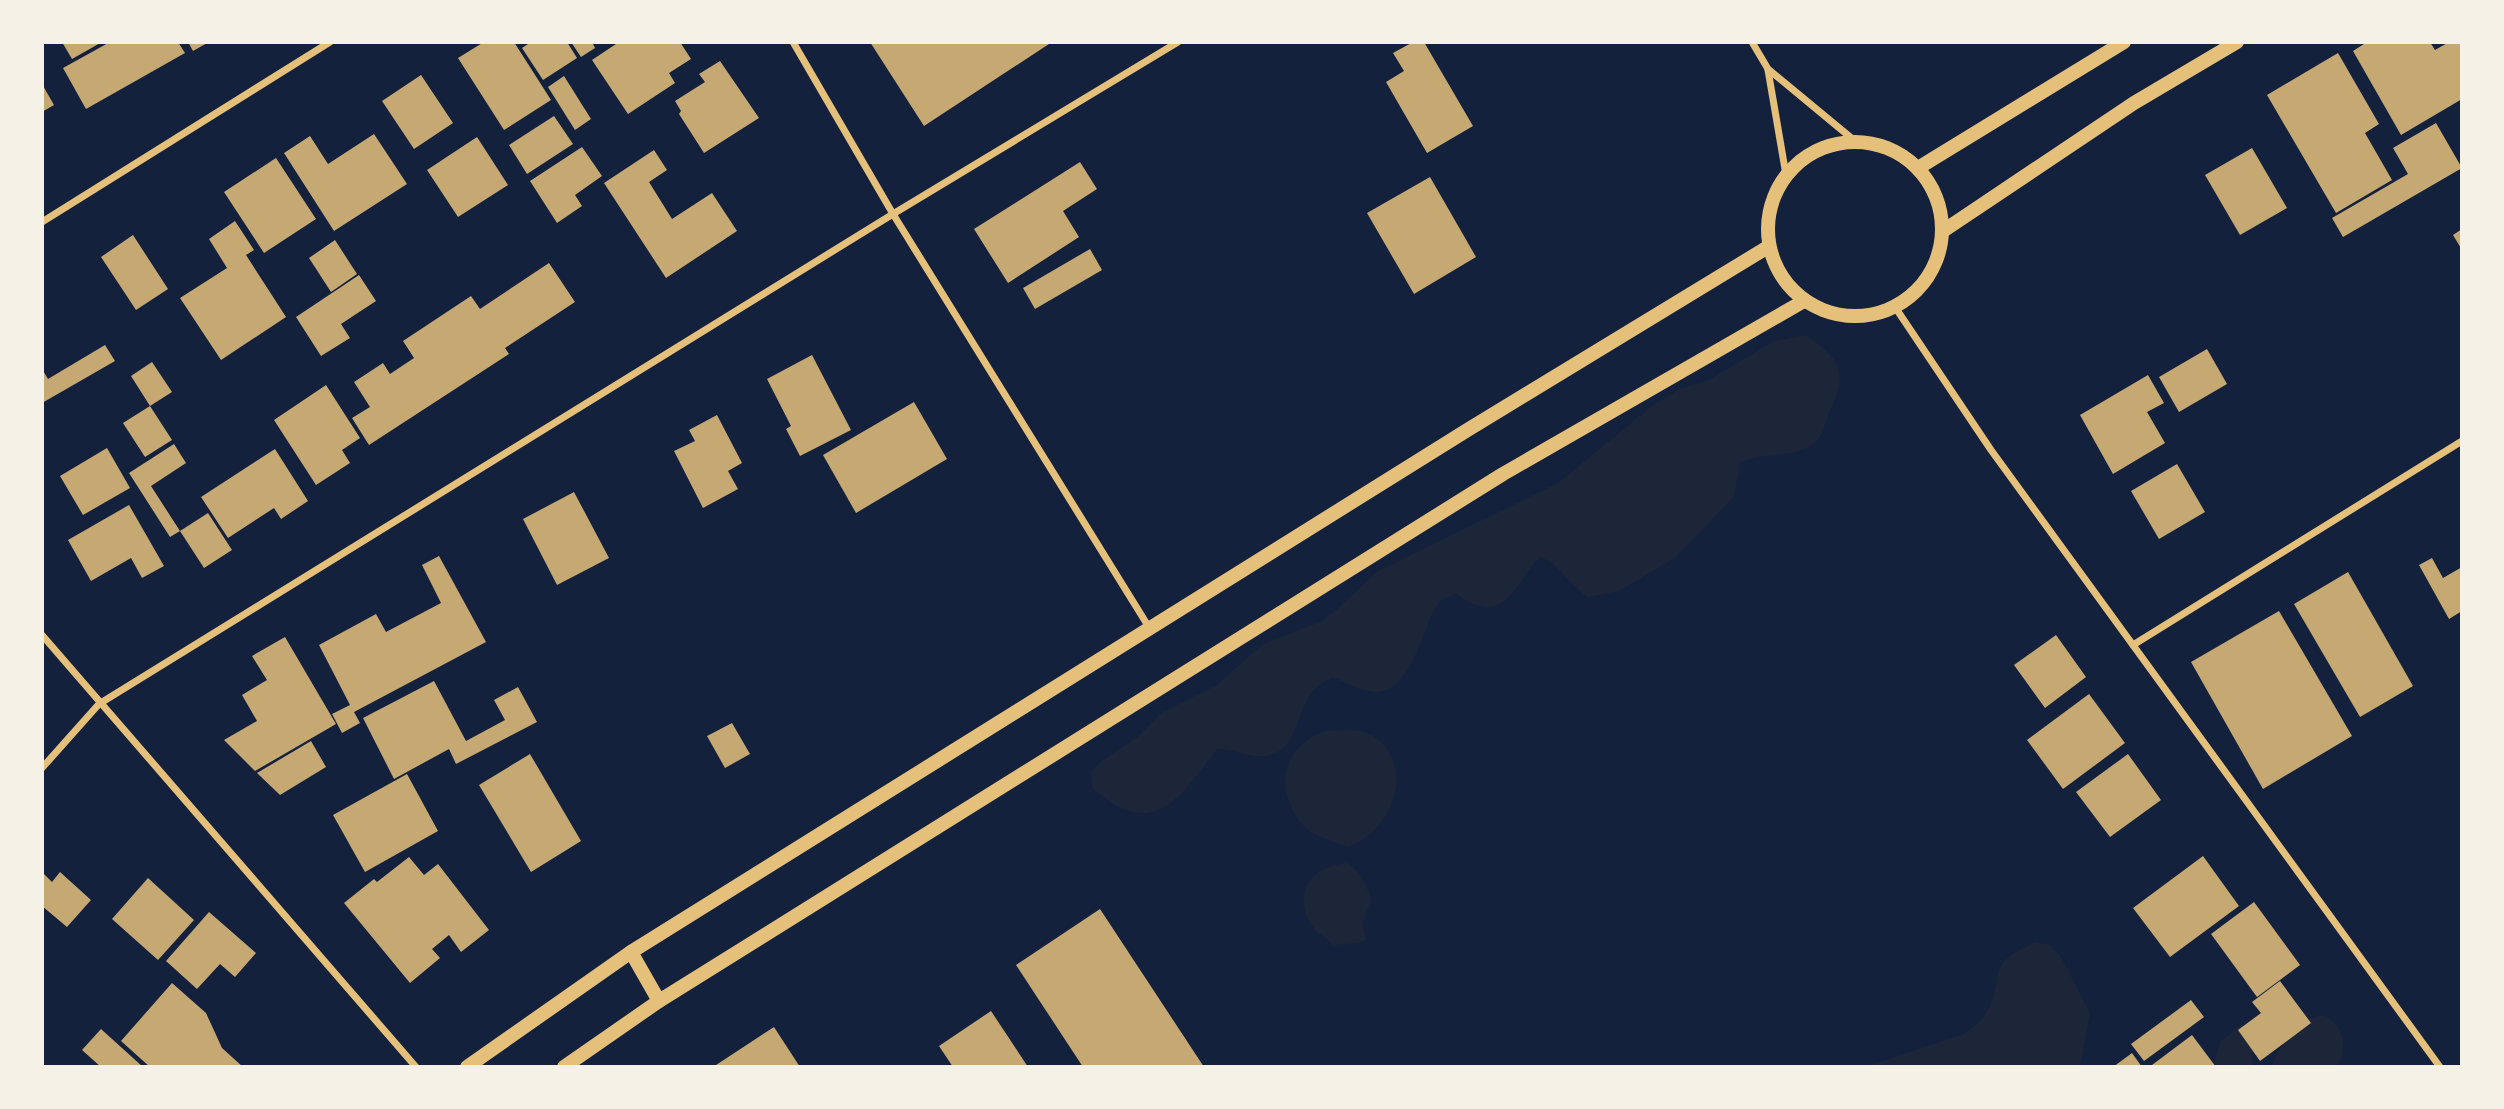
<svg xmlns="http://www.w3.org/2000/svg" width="2504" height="1109" font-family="'Alegreya Sans',sans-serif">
<rect width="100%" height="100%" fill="#14213d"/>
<!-- green -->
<g fill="#1d2539">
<path d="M1806 335C1845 362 1847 374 1828 416 1824 425 1823 438 1813 444 1792 459 1762 452 1740 463L1734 497 1676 557 1619 591 1588 597C1569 585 1560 564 1540 557 1512 586 1505 630 1455 593 1451 596 1443 598 1440 602 1422 622 1414 693 1375 692 1360 691 1347 683 1333 677 1289 694 1308 750 1265 756 1249 758 1233 748 1217 749 1180 797 1153 844 1092 787L1091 772 1102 761 1140 735 1161 713 1217 685 1263 644 1320 622 1333 613 1378 571 1558 483 1652 406 1680 389 1709 380 1774 341Z"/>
<path d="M1324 731C1339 731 1360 727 1373 736 1418 766 1392 833 1347 847 1331 841 1309 835 1299 820 1273 784 1285 747 1324 731Z"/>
<path d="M1347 863 1359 873 1370 894 1371 902 1362 922 1366 939 1359 943 1333 945C1325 937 1314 931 1309 921 1293 889 1315 866 1347 863Z"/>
<path d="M2035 942 2050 945 2061 957 2090 1013 2080 1067H1865L1964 1034C1981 1022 1991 1011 1995 990 1997 983 1997 974 2000 968 2006 955 2023 949 2035 942Z"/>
<path d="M2323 1015C2343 1023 2350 1050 2336 1067H2271C2280 1045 2298 1019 2323 1015Z"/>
<path d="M2240 1026 2247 1028 2253 1050 2252 1067H2212L2221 1041Z"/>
</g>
<!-- building -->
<g fill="#c6a872">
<path d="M62 42H102L72 59Z"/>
<path d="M110 42H178L185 53 86 109 63 68Z"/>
<path d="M188 42H209L193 51Z"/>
<path d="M484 42H514L551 100 504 130 458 58Z"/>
<path d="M531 42H567L577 58 543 80 522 48Z"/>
<path d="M571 42H592L595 48 581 57Z"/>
<path d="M619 42H680L691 59 669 73 675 83 628 114 592 60Z"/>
<path d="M870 42H1052L924 126Z"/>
<path d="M1413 42H1424L1473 126 1427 153 1386 82 1404 71 1393 53Z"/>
<path d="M2367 42H2430L2435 50 2449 42H2462V99L2401 135 2353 51Z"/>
<path d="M2338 53 2379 124 2365 133 2392 180 2336 213 2267 95Z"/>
<path d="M720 61 759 118 704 153 679 114 681 111 675 101 705 82 699 74Z"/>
<path d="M421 75 453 123 414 149 382 101Z"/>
<path d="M564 76 591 119 575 130 548 87Z"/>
<path d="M42 84 54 105 42 112Z"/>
<path d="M554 116 573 144 527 174 509 145Z"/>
<path d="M2436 123 2462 168 2343 237 2332 218 2408 174 2393 148Z"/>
<path d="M374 134 407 184 334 231 284 153 310 136 328 164Z"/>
<path d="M477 137 508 185 458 217 427 170Z"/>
<path d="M582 147 602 176 575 195 582 206 557 223 530 181Z"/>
<path d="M2252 148 2287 208 2240 235 2205 175Z"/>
<path d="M654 150 667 170 649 182 672 219 712 193 737 231 666 278 604 183Z"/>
<path d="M276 158 316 219 264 253 224 192Z"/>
<path d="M1080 162 1097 189 1063 211 1079 237 1008 283 974 229Z"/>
<path d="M1430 177 1476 257 1414 294 1367 213Z"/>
<path d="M235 221 254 250 246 255 286 317 221 360 180 298 227 268 209 239Z"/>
<path d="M2462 229V250L2453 235Z"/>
<path d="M133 235 168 289 136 310 101 257Z"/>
<path d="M335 240 357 274 331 292 309 258Z"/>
<path d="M1090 249 1102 270 1035 309 1023 288Z"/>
<path d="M549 263 575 302 505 348 509 354 369 445 352 418 370 407 354 382 383 363 390 374 414 358 403 341 471 296 480 309Z"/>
<path d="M359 275 376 301 341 324 350 338 321 356 296 317Z"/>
<path d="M105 345 115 361 42 403V369L48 379Z"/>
<path d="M2207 349 2227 384 2179 412 2159 377Z"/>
<path d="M812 355 851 430 800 456 786 429 791 426 767 379Z"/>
<path d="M152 362 172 392 150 406 131 376Z"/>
<path d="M2148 375 2164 403 2147 412 2165 443 2113 474 2080 415Z"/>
<path d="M326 385 360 438 342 450 350 463 316 485 274 420Z"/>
<path d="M914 402 947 459 856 513 823 455Z"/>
<path d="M150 406 172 440 145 457 123 423Z"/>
<path d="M717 415 742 463 728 471 738 489 703 508 674 451 695 441 689 430Z"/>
<path d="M174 444 186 463 151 486 180 531 170 537 129 473Z"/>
<path d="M107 448 130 488 83 515 60 476Z"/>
<path d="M275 449 308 501 281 519 274 508 228 538 201 497Z"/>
<path d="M2177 464 2205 512 2159 539 2131 491Z"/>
<path d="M574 492 609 558 557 585 523 519Z"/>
<path d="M129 505 164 566 142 578 131 558 91 581 68 540Z"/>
<path d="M208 513 232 550 204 568 180 531Z"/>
<path d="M439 556 486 642 354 712 360 723 342 733 332 714 350 705 319 645 376 614 386 632 441 603 422 565Z"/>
<path d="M2432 558 2443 578 2462 567V611L2449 619 2419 565Z"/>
<path d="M2348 572 2413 686 2360 717 2294 604Z"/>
<path d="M2279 611 2352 736 2263 789 2191 662Z"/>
<path d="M2056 635 2086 677 2045 708 2014 665Z"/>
<path d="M285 637 336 724 255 771 224 740 257 721 242 695 267 680 252 656Z"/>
<path d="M434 681 466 741 505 720 494 700 518 687 537 722 456 764 449 749 394 779 363 718Z"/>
<path d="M2089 694 2125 743 2063 789 2027 740Z"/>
<path d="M732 723 750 754 725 768 707 736Z"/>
<path d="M311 741 326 767 280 795 257 773Z"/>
<path d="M530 754 581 841 531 872 479 785Z"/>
<path d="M2128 754 2161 800 2110 837 2076 792Z"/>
<path d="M407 774 438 831 365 872 333 815Z"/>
<path d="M2203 856 2239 906 2170 957 2133 908Z"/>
<path d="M409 857 424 875 438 864 489 930 461 952 449 935 432 949 440 958 410 983 344 903 374 879 377 882Z"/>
<path d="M42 872 52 882 60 872 91 900 67 927 42 906Z"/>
<path d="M148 878 194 920 158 960 112 919Z"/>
<path d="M2254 902 2300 965 2257 997 2211 934Z"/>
<path d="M1100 909 1204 1067H1083L1016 965Z"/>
<path d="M209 912 256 953 235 977 220 964 197 989 166 961Z"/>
<path d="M2280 981 2311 1023 2260 1061 2238 1030 2261 1013 2252 1002Z"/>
<path d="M172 983 206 1013 222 1048 243 1067H150L121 1041Z"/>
<path d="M2191 1000 2204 1017 2144 1061 2131 1044Z"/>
<path d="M991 1011 1028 1067H953L939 1046Z"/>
<path d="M774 1027 800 1067H713Z"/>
<path d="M101 1029 143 1067H101L82 1050Z"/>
<path d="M2192 1035 2216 1067H2153L2152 1065Z"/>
<path d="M2132 1053 2142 1067H2113Z"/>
</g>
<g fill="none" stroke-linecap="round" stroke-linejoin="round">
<!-- minor -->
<g stroke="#e5c07b" stroke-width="7">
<path d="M793 42 893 214 1150 629"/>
<path d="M1752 42 1768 69 1855 141"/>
<path d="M1768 70 1786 175"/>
<path d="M42 222 330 42"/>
<path d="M1895 307 1991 450 2440 1067"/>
<path d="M42 635 416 1067"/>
<path d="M2133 645 2462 441"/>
<path d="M42 768 99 704 893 214 1178 42"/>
</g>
<!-- secondary -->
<g stroke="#e5c07b" stroke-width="14">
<circle cx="1855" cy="229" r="87"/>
<path d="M1918 168 2124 42"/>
<path d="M1943 231 2134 103 2237 42"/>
<path d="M631 952 659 1001"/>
<path d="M467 1067 631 952 1469 429 1768 247"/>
<path d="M564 1067 659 1001 1503 474 1804 301"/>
</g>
</g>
<!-- border -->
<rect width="2504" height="1109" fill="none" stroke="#f6f1e7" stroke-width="88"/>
</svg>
